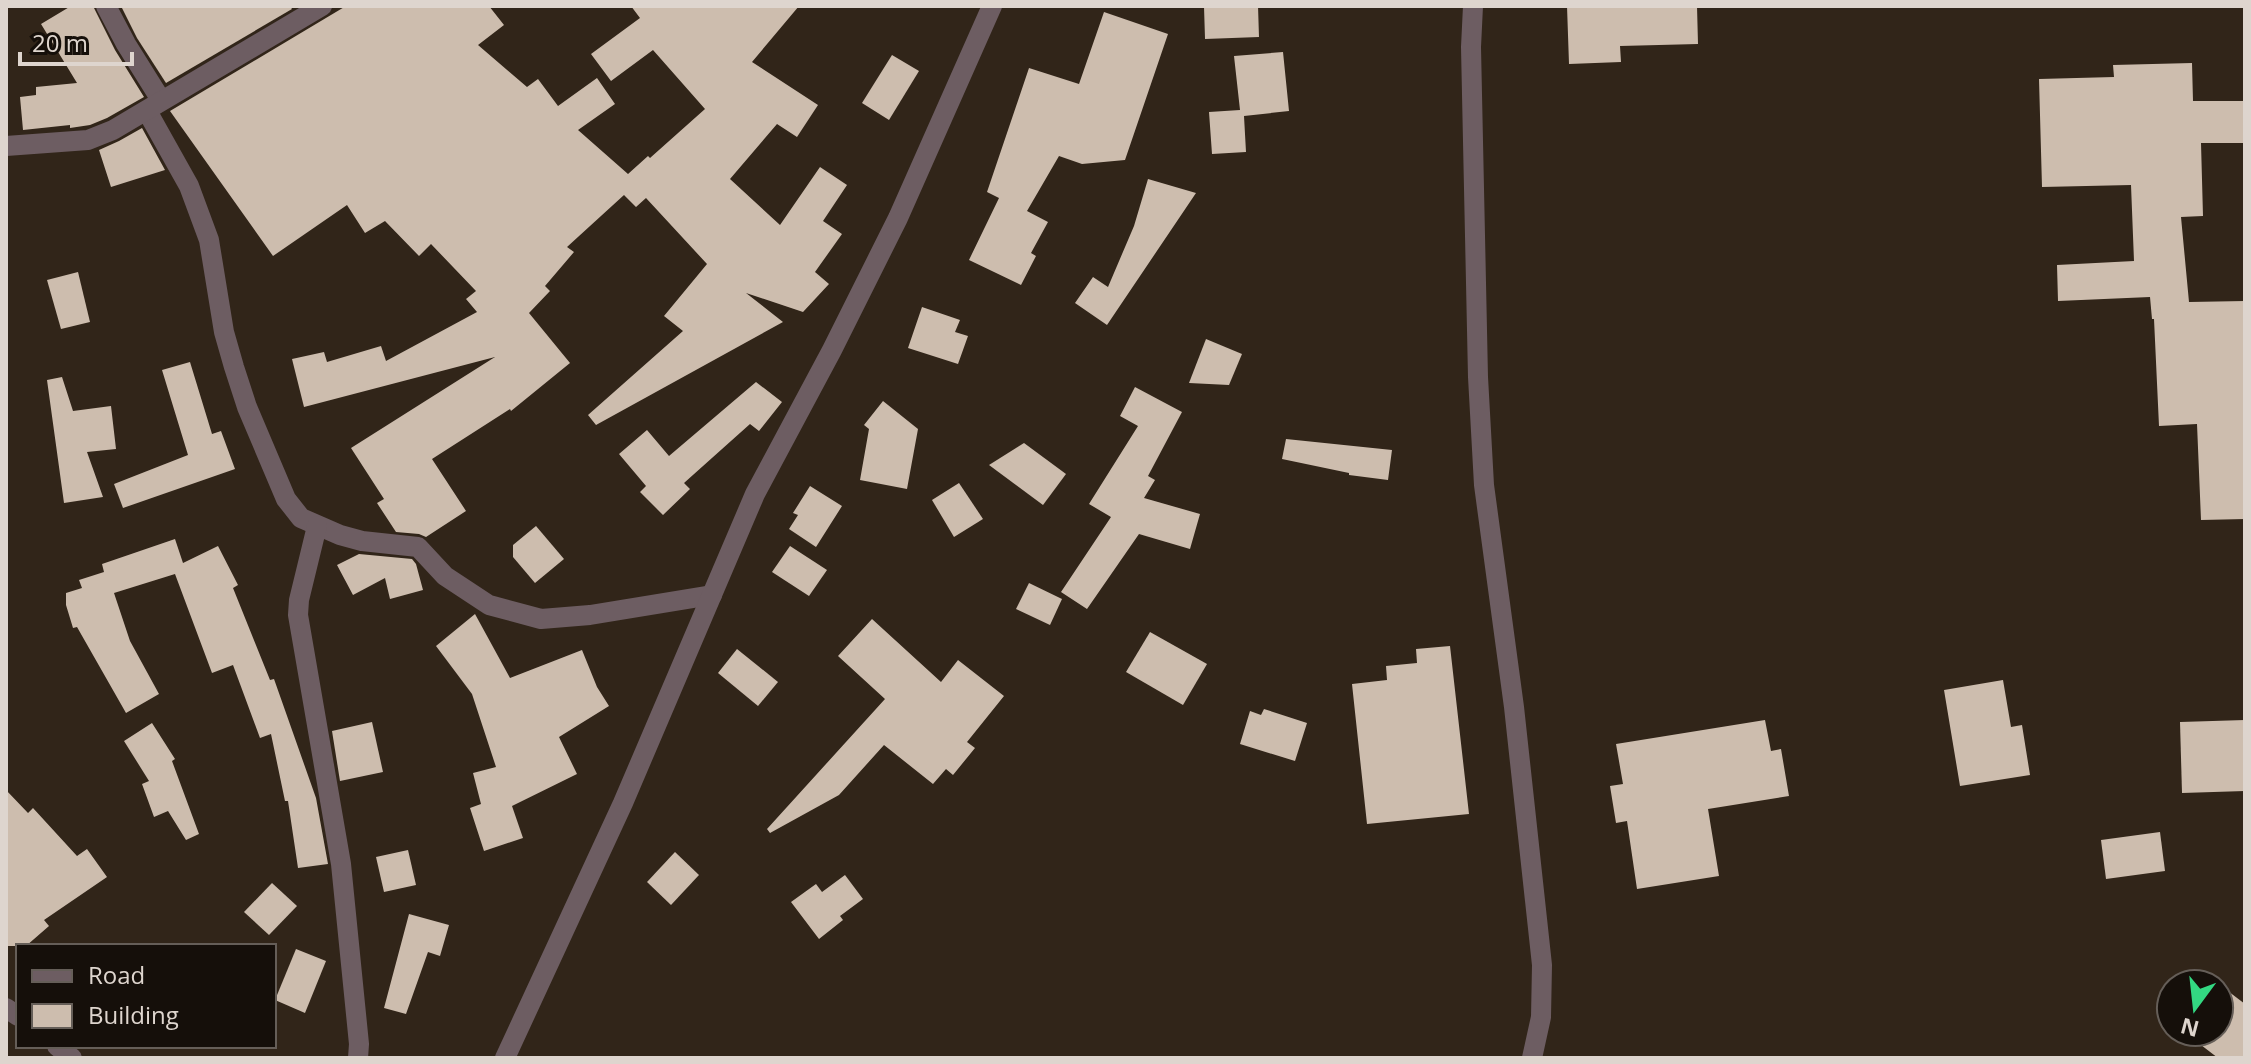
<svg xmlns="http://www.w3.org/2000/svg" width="2251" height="1064" font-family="'Open Sans',sans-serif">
<rect width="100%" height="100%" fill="#312519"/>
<!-- building -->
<g fill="#cdbdae">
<path d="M71 6H93L115 50 144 97 107 118 90 125 70 128V125L23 130 20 97 36 95V87L77 83 41 24Z"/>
<path d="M121 6H290L292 9 166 83 137 38Z"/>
<path d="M346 6H489L504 25 478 45 527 87 538 79 558 106 597 78 615 104 578 130 628 174 648 156 650 158 705 109 653 50 611 81 591 54 640 18 631 6H799L752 62 818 105 797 137 777 124 730 179 780 225 820 167 847 185 823 221 842 234 815 272 829 284 803 312 746 293 783 322 596 425 588 415 683 331 664 316 707 264 646 198 636 207 624 195 567 247 574 252 545 286 550 291 529 313 570 363 511 411 510 409 432 459 466 511 426 537 419 534 396 532 377 503 384 499 351 448 495 357 304 407 292 359 324 352 327 362 381 346 386 361 477 312 466 299 476 291 431 244 419 256 385 221 365 233 347 205 273 256 170 111Z"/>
<path d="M1204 6H1258L1259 37 1205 39Z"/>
<path d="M1567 6H1697L1698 44 1620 46 1621 62 1569 64Z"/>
<path d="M1104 12 1168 34 1125 160 1082 164 1059 156 1027 211 1048 222 1031 253 1036 256 1021 285 969 260 999 198 987 192 1029 68 1079 84Z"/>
<path d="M1283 52 1289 111 1244 116 1246 152 1212 154 1209 112 1240 110 1234 56Z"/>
<path d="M892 55 919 71 889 120 862 103Z"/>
<path d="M2192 63 2193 101H2245V143H2201L2203 216 2181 217 2189 302 2245 301V519L2201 520 2197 424 2159 426 2154 319H2152L2150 297 2058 301 2057 265 2134 261 2131 185 2042 187 2039 79 2114 77 2113 65Z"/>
<path d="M142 128 165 170 111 187 99 150 119 141Z"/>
<path d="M1148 179 1196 193 1107 325 1075 303 1093 277 1108 287 1134 226Z"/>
<path d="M78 272 90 322 61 329 47 280Z"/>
<path d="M922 307 960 320 955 332 968 336 958 364 908 348Z"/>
<path d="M1206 339 1242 354 1229 385 1189 383Z"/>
<path d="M190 362 212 434 221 431 235 469 123 508 114 484 188 455 162 370Z"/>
<path d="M62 377 73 411 111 406 116 449 87 452 103 497 64 503 47 380Z"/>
<path d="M756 382 782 402 759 431 750 424 684 483 690 489 663 515 640 492 646 486 619 454 647 430 669 456Z"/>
<path d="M1135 387 1182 412 1148 476 1155 480 1144 498 1200 514 1190 549 1139 534 1087 609 1061 592 1111 517 1089 504 1138 426 1120 416Z"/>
<path d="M883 401 918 429 907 489 860 480 869 429 864 425Z"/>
<path d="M1286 439 1392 450 1388 480 1349 475V473L1282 459Z"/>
<path d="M1024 443 1066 474 1043 505 989 465Z"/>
<path d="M959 483 983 519 954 537 932 500Z"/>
<path d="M810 486 842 506 816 547 789 529 798 515 793 513Z"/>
<path d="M536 526 564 559 535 583 513 557V545Z"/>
<path d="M175 539 183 563 218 546 238 585 233 588 270 680 274 679 316 798 328 864 298 868 288 801H285L271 734 260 738 233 665 212 673 175 574 114 593 130 641 159 694 126 713 77 627 73 628 66 605V593L82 588 79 580 104 572 102 564Z"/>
<path d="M790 546 827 570 809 596 772 572Z"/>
<path d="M359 554 412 559 416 564 423 590 390 599 385 578 353 595 337 565Z"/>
<path d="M1029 583 1062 599 1050 625 1016 609Z"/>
<path d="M475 614 510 678 582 650 597 687 609 706 559 737 577 774 512 806 523 838 484 851 470 808 481 804 473 773 496 767 472 694 436 646Z"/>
<path d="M872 619 941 682 958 660 1004 696 967 742 975 748 953 775 946 769 933 784 884 745 839 795 770 833 767 829 885 699 838 656Z"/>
<path d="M1150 632 1207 664 1183 705 1126 672Z"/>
<path d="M1450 646 1469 814 1367 824 1352 684 1387 680 1386 666 1417 663 1416 649Z"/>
<path d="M737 649 778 682 758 706 718 673Z"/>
<path d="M2003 680 2011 727 2022 725 2030 775 1960 786 1944 690Z"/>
<path d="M1264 709 1307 723 1295 761 1240 744 1250 711 1261 715Z"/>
<path d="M1765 720 1771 751 1781 749 1789 796 1708 809 1719 876 1637 889 1627 821 1616 823 1610 786 1623 784 1616 744Z"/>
<path d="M2245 720V791L2182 793 2180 722Z"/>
<path d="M372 722 383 772 340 781 332 731Z"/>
<path d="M152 723 175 759 172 761 199 834 186 840 168 811 154 817 142 784 149 781 124 741Z"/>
<path d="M6 790 28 813 33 808 77 856 87 849 107 877 44 920 49 926 26 946H6Z"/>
<path d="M2160 832 2165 871 2106 879 2101 840Z"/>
<path d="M408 850 416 885 384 892 376 857Z"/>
<path d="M675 852 699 875 671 905 647 882Z"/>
<path d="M845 875 863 899 840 916 843 920 819 939 791 902 816 884 822 892Z"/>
<path d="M272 883 297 906 269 935 244 912Z"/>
<path d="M409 914 449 925 440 956 428 952 406 1014 384 1008Z"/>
<path d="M296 949 326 961 305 1013 275 1000Z"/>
<path d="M2216 982 2245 1004V1058H2218L2184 1032H2219V984H2215Z"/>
</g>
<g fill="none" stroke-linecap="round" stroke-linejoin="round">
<!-- minor -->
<g stroke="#6d5d62" stroke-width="20">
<path d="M106 6 126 44 161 100"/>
<path d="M1473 6 1471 47 1478 377 1484 485 1514 707 1542 965 1541 1017 1532 1058"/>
<path d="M147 111 189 186 209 240 224 332 234 367 247 407 286 499 301 518 340 535 362 541 418 547 445 576 489 605 541 619 590 615 712 595"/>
<path d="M6 146 88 140 113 130 322 6"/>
<path d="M317 526 299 600 298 615 341 864 359 1044 358 1058"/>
<path d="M6 1008 18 1016"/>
<path d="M57 1046 72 1058"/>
<path d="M505 1058 623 803 755 494 832 350 898 218 992 6"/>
</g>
</g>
<!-- border -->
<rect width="2251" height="1064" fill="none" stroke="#ded5ce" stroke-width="16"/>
<!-- legend -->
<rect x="16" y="944" width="260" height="104" fill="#150f0a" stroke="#655e58" stroke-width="2"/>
<rect x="32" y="970" width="40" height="12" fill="#6d5d62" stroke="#655e58" stroke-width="2"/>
<text x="88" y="984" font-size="24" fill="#ded5ce">Road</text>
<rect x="32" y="1004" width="40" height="24" fill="#cdbdae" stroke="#655e58" stroke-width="2"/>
<text x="88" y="1024" font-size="24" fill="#ded5ce">Building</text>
<!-- north arrow -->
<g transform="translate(2195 1008) rotate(195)"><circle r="38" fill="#150f0a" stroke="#655e58" stroke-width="2"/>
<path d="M0-6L14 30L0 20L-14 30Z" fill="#33d882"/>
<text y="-12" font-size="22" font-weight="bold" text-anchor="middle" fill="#ded5ce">N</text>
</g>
<!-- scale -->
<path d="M20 52v12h112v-12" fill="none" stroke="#ded5ce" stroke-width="4"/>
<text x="32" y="52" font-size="24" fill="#ded5ce" stroke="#150f0a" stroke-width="6" paint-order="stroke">20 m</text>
</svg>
